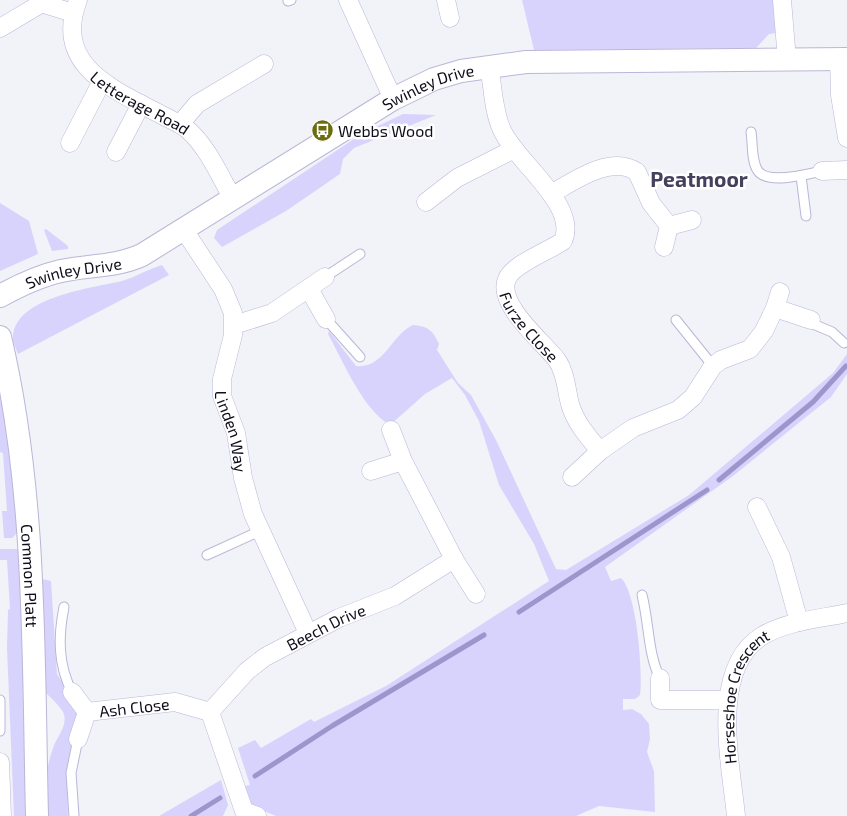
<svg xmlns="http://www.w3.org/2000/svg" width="847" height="816" font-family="'Exo 2',sans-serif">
<rect width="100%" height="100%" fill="#f2f2f9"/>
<!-- green -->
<g fill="#d8d3fc">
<path d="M522 0H773L776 33 769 34 756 48 534 50Z"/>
<path d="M403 114 436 115 354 148 343 159 340 174 286 211 222 247 214 238 217 230 363 133Z"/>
<path d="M0 203 29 221 38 254 0 271Z"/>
<path d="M46 229 68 246V249L52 251 44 230Z"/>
<path d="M162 265 169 275 18 354C16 349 13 343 13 339 12 297 93 288 122 281 136 277 148 269 162 265Z"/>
<path d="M413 325C427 326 433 330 439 344L437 350 458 383 471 395 496 440 556 569 566 570 689 495 833 373 847 354V374L831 397 733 476 605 567 611 581 621 578C637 593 643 673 640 695L635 699H623V710L632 709 641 714 649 724 650 739 647 752 654 771 655 812 599 806 576 816H276L252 806 245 786 250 785 238 748 255 740 261 748 311 719 314 722 386 686 549 581 534 544 499 485 479 421 465 395 452 378 425 394 390 425C363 410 343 361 328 334L329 331 356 366C384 369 391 335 413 325Z"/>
<path d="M0 388 11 450 19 531 12 538H4L2 511H7L3 453 0 452Z"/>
<path d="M0 549H22L29 816H14L7 648 8 610 10 609 7 560H0Z"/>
<path d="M42 579 51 581 57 674 79 708C73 744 66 779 68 816H44C44 793 45 770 53 748 57 736 69 725 63 712 59 705 50 697 45 692Z"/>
<path d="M221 780 228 805 223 816H159Z"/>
</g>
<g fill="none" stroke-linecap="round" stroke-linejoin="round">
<!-- stream -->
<g stroke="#9d96cc" stroke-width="5">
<path d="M719 480 813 402 846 366"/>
<path d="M519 612 707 490"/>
<path d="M255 776 332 726 484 635"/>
<path d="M191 816 220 798"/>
</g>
<defs>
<g id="service">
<path d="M288 1 291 0"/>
<path d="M751 132C753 144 751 161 758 171 768 185 808 174 822 171"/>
<path d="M801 176 806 216"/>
<path d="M325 277 360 254"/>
<path d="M326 319 360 357"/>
<path d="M676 320 713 366"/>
<path d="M811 320 813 324 832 332 844 343"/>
<path d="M207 555 260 531"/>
<path d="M642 595C649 622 648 655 660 678"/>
<path d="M64 607C58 637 58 665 72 692"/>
<path d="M0 700V731"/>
<path d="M74 816 71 773 78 739"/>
</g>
<g id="minor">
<path d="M38 0 47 5 73 13"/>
<path id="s1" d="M78 0C53 66 113 89 160 114 169 119 179 123 187 129 207 146 220 176 233 199"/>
<path d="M348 0 393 99"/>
<path d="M446 0 450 18"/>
<path d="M782 0 787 60"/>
<path d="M0 28 42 3"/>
<path d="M839 59 840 95 847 138"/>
<path id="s2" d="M489 66C493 86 493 111 502 130 516 162 579 205 563 241 549 251 513 264 507 279 496 304 543 342 557 360 566 373 566 389 570 404 575 422 588 437 600 451L633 428 678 410 693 397 713 366 721 360 750 349 764 331 775 308 780 292"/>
<path d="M180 124 197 104 264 64"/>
<path d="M70 143 102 81"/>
<path d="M116 152 141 104"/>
<path d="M822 171 847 170"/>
<path d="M551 194C574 181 611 154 637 172L651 203 669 226 664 247"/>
<path d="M426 202 457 178 514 149"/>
<path d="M669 226 692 220"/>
<path id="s3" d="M184 230 223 289 233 313V335L222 379V396L236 433 243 478 253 514 308 633"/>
<path d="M309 289 326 319"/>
<path d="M775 308 811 320"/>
<path d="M234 325 272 313 325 277"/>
<path d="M371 471 403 461"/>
<path d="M572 477 600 451"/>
<path d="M757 507 781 557 799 622"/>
<path d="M454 559 476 594"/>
<path d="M660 678V700H728"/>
<path d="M72 692 87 712"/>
<path id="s4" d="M210 712 247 671 265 657 339 618 395 596 454 559 403 461 391 430"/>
<path d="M210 712 244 811 257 816"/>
<path id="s5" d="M78 739 87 712 175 702 210 712"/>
<path d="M0 762 2 816"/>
<path id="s6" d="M736 816C731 764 709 669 762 636 787 621 819 619 847 613"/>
</g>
<g id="tertiary">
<path id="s7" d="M0 296C20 285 39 276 61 271 89 265 116 267 142 255L393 99 434 79 461 71 526 62 847 59"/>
<path id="s8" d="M0 337C37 494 33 655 37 816"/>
</g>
</defs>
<!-- service casing -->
<use href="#service" stroke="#bab6d8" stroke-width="11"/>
<!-- minor casing -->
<use href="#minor" stroke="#bab6d8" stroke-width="19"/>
<!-- tertiary casing -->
<use href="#tertiary" stroke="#bab6d8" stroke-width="24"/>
<!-- service -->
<use href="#service" stroke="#fff" stroke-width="9"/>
<!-- minor -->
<use href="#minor" stroke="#fff" stroke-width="18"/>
<!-- tertiary -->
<use href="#tertiary" stroke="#fff" stroke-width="22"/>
</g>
<!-- icons -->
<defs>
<symbol id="bus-disc" viewBox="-11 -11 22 22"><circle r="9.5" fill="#6b6c0d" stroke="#fff"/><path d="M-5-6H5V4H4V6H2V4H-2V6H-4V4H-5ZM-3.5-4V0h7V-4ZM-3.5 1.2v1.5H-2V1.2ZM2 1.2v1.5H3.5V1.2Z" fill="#fff"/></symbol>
</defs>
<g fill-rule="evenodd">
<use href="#bus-disc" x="310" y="118" width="25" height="25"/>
</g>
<g text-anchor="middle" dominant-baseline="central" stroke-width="5" stroke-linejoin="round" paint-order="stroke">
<!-- street labels -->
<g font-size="16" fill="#0f0d19" stroke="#fff">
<text stroke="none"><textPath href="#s7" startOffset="482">Swinley Drive</textPath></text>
<text stroke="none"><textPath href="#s1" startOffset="136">Letterage Road</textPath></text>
<text stroke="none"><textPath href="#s7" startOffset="78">Swinley Drive</textPath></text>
<text stroke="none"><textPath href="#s2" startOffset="321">Furze Close</textPath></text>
<text stroke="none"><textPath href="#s3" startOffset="218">Linden Way</textPath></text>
<text stroke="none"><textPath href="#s8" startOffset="241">Common Platt</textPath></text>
<text stroke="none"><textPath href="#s4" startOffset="146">Beech Drive</textPath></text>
<text stroke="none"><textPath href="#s6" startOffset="125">Horseshoe Crescent</textPath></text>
<text stroke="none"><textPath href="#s5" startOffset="76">Ash Close</textPath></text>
</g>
<!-- poi labels -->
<g font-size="16" fill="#0f0d19" stroke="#fff" text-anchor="start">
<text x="338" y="130">Webbs Wood</text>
</g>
<!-- district labels -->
<g font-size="21" font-weight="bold" fill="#44405d" stroke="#fff">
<text x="699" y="178">Peatmoor</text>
</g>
</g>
</svg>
